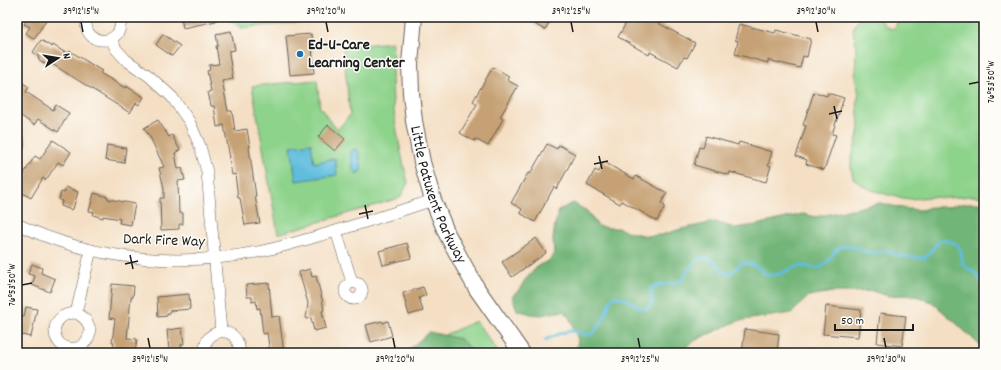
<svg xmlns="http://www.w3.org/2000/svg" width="1001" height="370" font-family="Dekko,sans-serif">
<rect width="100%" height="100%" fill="#fdfcf7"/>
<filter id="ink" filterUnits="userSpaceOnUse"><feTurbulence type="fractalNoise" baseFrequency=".025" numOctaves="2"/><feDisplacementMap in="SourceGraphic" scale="8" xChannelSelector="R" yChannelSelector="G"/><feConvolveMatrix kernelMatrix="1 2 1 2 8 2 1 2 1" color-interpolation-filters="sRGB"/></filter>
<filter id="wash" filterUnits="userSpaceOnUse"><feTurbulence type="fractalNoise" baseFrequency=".012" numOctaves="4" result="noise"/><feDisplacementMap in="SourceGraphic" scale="16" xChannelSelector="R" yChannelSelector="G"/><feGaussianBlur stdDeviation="0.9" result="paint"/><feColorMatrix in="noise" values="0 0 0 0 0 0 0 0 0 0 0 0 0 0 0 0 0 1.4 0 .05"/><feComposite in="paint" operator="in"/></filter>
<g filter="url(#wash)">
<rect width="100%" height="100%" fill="#f4dfc4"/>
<!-- green -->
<g fill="#8ed38c" stroke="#557854">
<path d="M225 17H353L241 28Z"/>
<path d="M863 17H880L885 26 892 29 896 26 898 17H984V197L971 196 947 198 931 197 910 199 903 198 893 195H888L872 190 860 184 853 178 851 168V161L858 135 859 125 857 101 859 94 855 77 856 46 853 31 854 26 860 18Z"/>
<path d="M393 42C392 68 391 94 395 119 398 141 403 162 408 183L400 198 278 234 252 86 317 80 320 109H323C326 119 331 122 338 129L350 115 343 47Z"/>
<path d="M476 321 499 353H405Z"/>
</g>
<!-- forest -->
<g fill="#72b578" stroke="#47684a">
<path d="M573 203 587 211 598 226 608 228H617L633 233 647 236 662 235 681 229 715 222 734 228 756 225 803 214 816 217 880 203 907 209 921 210 932 207H946L967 203H978L984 205V349L957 324 932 302 919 297 906 295 888 296 872 291 853 292H832L809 296 792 313 737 321 696 340 678 353H576L578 339 569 317 563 311 541 315 531 314 517 310 512 296 519 290 525 280 539 265 547 262 554 255 553 239 555 224 559 210Z"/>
<path d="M429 332 460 339 475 353H405Z"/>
</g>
<!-- water -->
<g fill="#60bdde" stroke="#3e6c7d">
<path d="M311 143 314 163 335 158 337 175 296 181 291 146Z"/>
<path d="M355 149 358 150 359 153 362 169 359 173H356L353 170 350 154 353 150Z"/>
</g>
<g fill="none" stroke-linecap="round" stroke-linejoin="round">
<!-- stream -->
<path stroke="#60bdde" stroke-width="3" d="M545 340C554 336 563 331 572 331 580 331 588 340 595 331 599 326 603 320 605 315 608 308 609 303 613 297 624 295 633 304 642 309L650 307 653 300 650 288 659 285 676 283 682 280 690 267 700 258 709 259 715 261 722 271 728 274C737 271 735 269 741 263 747 263 751 263 756 266 763 270 764 276 774 275 784 274 791 267 800 266 807 265 815 270 821 267 831 263 832 249 843 246 856 244 861 253 872 253 877 254 882 251 887 250L895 255 919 258H924L929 254 939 241C948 239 958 242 961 252 962 256 962 261 963 265L975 273 981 280 984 286"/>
</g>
<g id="blocks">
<!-- building -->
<g fill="#c6a175">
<path d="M29 17H48L34 39 26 33 30 27 24 24Z"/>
<path d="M181 17H216V21L183 28Z"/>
<path d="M522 17H552L545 30Z"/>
<path d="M625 17H647L695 43 687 58 684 57 678 67 650 52 649 55 618 37 625 25 622 23Z"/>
<path d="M739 24 775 33 776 30 811 39 807 57 803 56 800 68 768 60V63L735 54 738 41 735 40Z"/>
<path d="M231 31 235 50 229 51V54L233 79 222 81 228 111H232L235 131 247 129 250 147 249 148 256 196H255L260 223 245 225 240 198H238L235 174 232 175 229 158H230L224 125 217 127 214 106H211L208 92 211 91 207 71 210 70 209 65 219 64 216 46H218L216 34Z"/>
<path d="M163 34 180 46 172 56 156 45Z"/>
<path d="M311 34 314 73 290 75 286 36Z"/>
<path d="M41 40 52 47 53 45 64 52V51L69 53 70 51 102 71 100 73 125 88 126 86 144 97 139 105 136 103 130 113 49 62 47 65 38 59 39 57 33 52Z"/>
<path d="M493 67 509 76 507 80 518 86 500 117 503 119 488 146 475 139 474 141 460 133 477 104 473 101Z"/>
<path d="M17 79 29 87 26 92 53 110 56 105 69 113 58 132 38 119 34 125 17 113Z"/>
<path d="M814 92 827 96 828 93 844 98 832 134 836 135 824 170 806 164 807 160 796 156 806 126 803 125Z"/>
<path d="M158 120 169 137 172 135 180 150 175 153 178 169 182 168 185 180 178 181 179 213H183V224H179V229L161 230 160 198H164V188L159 168 164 167 151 139 144 128Z"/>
<path d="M328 125 345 139 335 151 318 137Z"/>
<path d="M706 136 738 145 739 142 772 152 768 165 771 166 766 182 730 172 729 175 694 165 699 147 703 148Z"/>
<path d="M53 140 71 152 63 165 58 162 46 180 43 178 31 198 17 190V179L20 173 23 175 35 156 40 159Z"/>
<path d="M547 144 557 149 559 145 575 154 557 189 554 187 535 222 520 213 522 209 511 203 528 173 530 174Z"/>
<path d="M107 145 126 148 124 163 105 160Z"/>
<path d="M604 162 634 179 636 176 667 193 661 203 665 206 657 221 622 201 620 204 587 185 595 170 599 172Z"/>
<path d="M66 187 78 192 73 209 72 208 71 210 61 206 62 201 59 200 61 192 64 193Z"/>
<path d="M94 193 108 197V199L135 204 131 225 119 223 120 219 103 216V218L93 215 94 212 89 211Z"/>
<path d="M536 238 546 253 512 277 502 262Z"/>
<path d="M407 243 411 258 383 265 379 251Z"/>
<path d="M32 264 42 268 41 273 55 279 50 292 32 285 35 276 28 274Z"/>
<path d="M310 269 312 277 316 276 322 299 324 310 322 311 326 328 314 331 311 318 306 319 308 303 299 272Z"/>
<path d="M269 283 272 317 279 316 284 353H270L267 333 263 334 260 308 257 309 256 301 252 302V297H247L246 285Z"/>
<path d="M112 284 134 286 133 297H131L127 338 137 339 135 353H113L114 342H112L115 319 109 318Z"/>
<path d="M423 287 426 295 419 298 423 311 409 315 403 293Z"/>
<path d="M189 294 190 309 169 311V313L167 314V316L158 317 157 297Z"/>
<path d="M826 306 861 310 858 337 823 334Z"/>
<path d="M26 307 37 309 31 337 17 334V323L18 316 24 317Z"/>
<path d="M880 313 906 316 902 346 877 343Z"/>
<path d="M382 321 383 323 388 321 392 336 371 342 366 325Z"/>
<path d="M182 328 184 344H181L182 350 169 351 167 330Z"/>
<path d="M745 329 779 334 777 353H742Z"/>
</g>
</g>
</g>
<g filter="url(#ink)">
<use href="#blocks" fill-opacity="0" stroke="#686057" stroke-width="1"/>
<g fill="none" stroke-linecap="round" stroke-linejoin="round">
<defs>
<g id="street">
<path d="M87 17C79 47 126 49 120 17"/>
<path d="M111 39 116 49 126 60 149 76 172 97 189 121 200 146 207 172 221 331"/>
<path d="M17 138C20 141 20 146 17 149"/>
<path d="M17 224C96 262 186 269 271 249 289 245 308 239 326 234 362 223 397 212 433 200"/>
<path d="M336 231 352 282C333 292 358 309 362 292 363 289 361 286 359 284L352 282"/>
<path d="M76 313C45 313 51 352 75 348 80 348 84 344 87 340 94 329 87 318 76 313L91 250"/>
<path d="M206 353C200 334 228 323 237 341 239 345 240 349 239 353"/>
</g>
<g id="secondary">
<path id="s1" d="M414 17 410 64 411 93 414 121 422 162 433 200 447 234 463 264 477 289 522 353"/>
</g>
</defs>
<!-- street casing -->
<use href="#street" stroke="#686057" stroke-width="12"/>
<!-- secondary casing -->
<use href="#secondary" stroke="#686057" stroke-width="18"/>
<!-- street -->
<use href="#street" stroke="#fff" stroke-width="11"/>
<!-- secondary -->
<use href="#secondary" stroke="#fff" stroke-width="16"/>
</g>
</g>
<!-- ticks -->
<path fill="none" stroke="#1c1c1c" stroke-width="1.5" d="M81 22 83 32M326 22 328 32M571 22 573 32M816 22 818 32M969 84 979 82M834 106 837 119M829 114 842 111M599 156 602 169M594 164 608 161M365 205 368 219M359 214 373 211M130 255 133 269M125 264 138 261M22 285 32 283M148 338 150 348M393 338 395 348M638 338 640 348M884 338 886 348"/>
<!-- markers -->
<circle fill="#1f6fb2" stroke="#fdfcf7" stroke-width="1.5" cx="300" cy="54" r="4"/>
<g text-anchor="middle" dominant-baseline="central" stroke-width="3" stroke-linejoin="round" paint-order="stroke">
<!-- poi labels -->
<g font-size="16" font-weight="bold" fill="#1c1c1c" stroke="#fdfcf7" text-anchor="start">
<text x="308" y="45">Ed-U-Care<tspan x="308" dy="18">Learning Center</tspan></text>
</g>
<!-- street labels -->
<g font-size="16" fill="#1c1c1c" stroke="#fdfcf7">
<text stroke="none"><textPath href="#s1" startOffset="182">Little Patuxent Parkway</textPath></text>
<text transform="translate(164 241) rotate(2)">Dark Fire Way</text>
</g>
</g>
<!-- margin -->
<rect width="1001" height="370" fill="none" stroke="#fdfcf7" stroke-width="44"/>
<!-- north arrow -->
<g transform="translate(58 58) rotate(78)" stroke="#fdfcf7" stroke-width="3" paint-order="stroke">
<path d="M0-3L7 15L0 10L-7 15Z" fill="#1c1c1c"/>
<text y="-6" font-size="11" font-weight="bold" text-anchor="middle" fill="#1c1c1c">N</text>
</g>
<!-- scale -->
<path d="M835 324v6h78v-6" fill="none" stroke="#1c1c1c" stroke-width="2"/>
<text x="841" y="324" font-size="12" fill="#1c1c1c" stroke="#fdfcf7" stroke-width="3" paint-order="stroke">50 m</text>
<rect x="22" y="22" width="957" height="326" fill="none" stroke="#1c1c1c" stroke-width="1.5"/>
<g font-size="10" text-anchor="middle" fill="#1c1c1c">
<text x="81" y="14">39°12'15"N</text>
<text x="326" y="14">39°12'20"N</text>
<text x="571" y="14">39°12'25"N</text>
<text x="816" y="14">39°12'30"N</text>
<text transform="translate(990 82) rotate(-90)" y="4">76°53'50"W</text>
<text transform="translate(11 285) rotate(-90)" y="4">76°53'50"W</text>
<text x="150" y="362">39°12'15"N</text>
<text x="395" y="362">39°12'20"N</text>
<text x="640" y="362">39°12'25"N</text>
<text x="886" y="362">39°12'30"N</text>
</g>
</svg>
